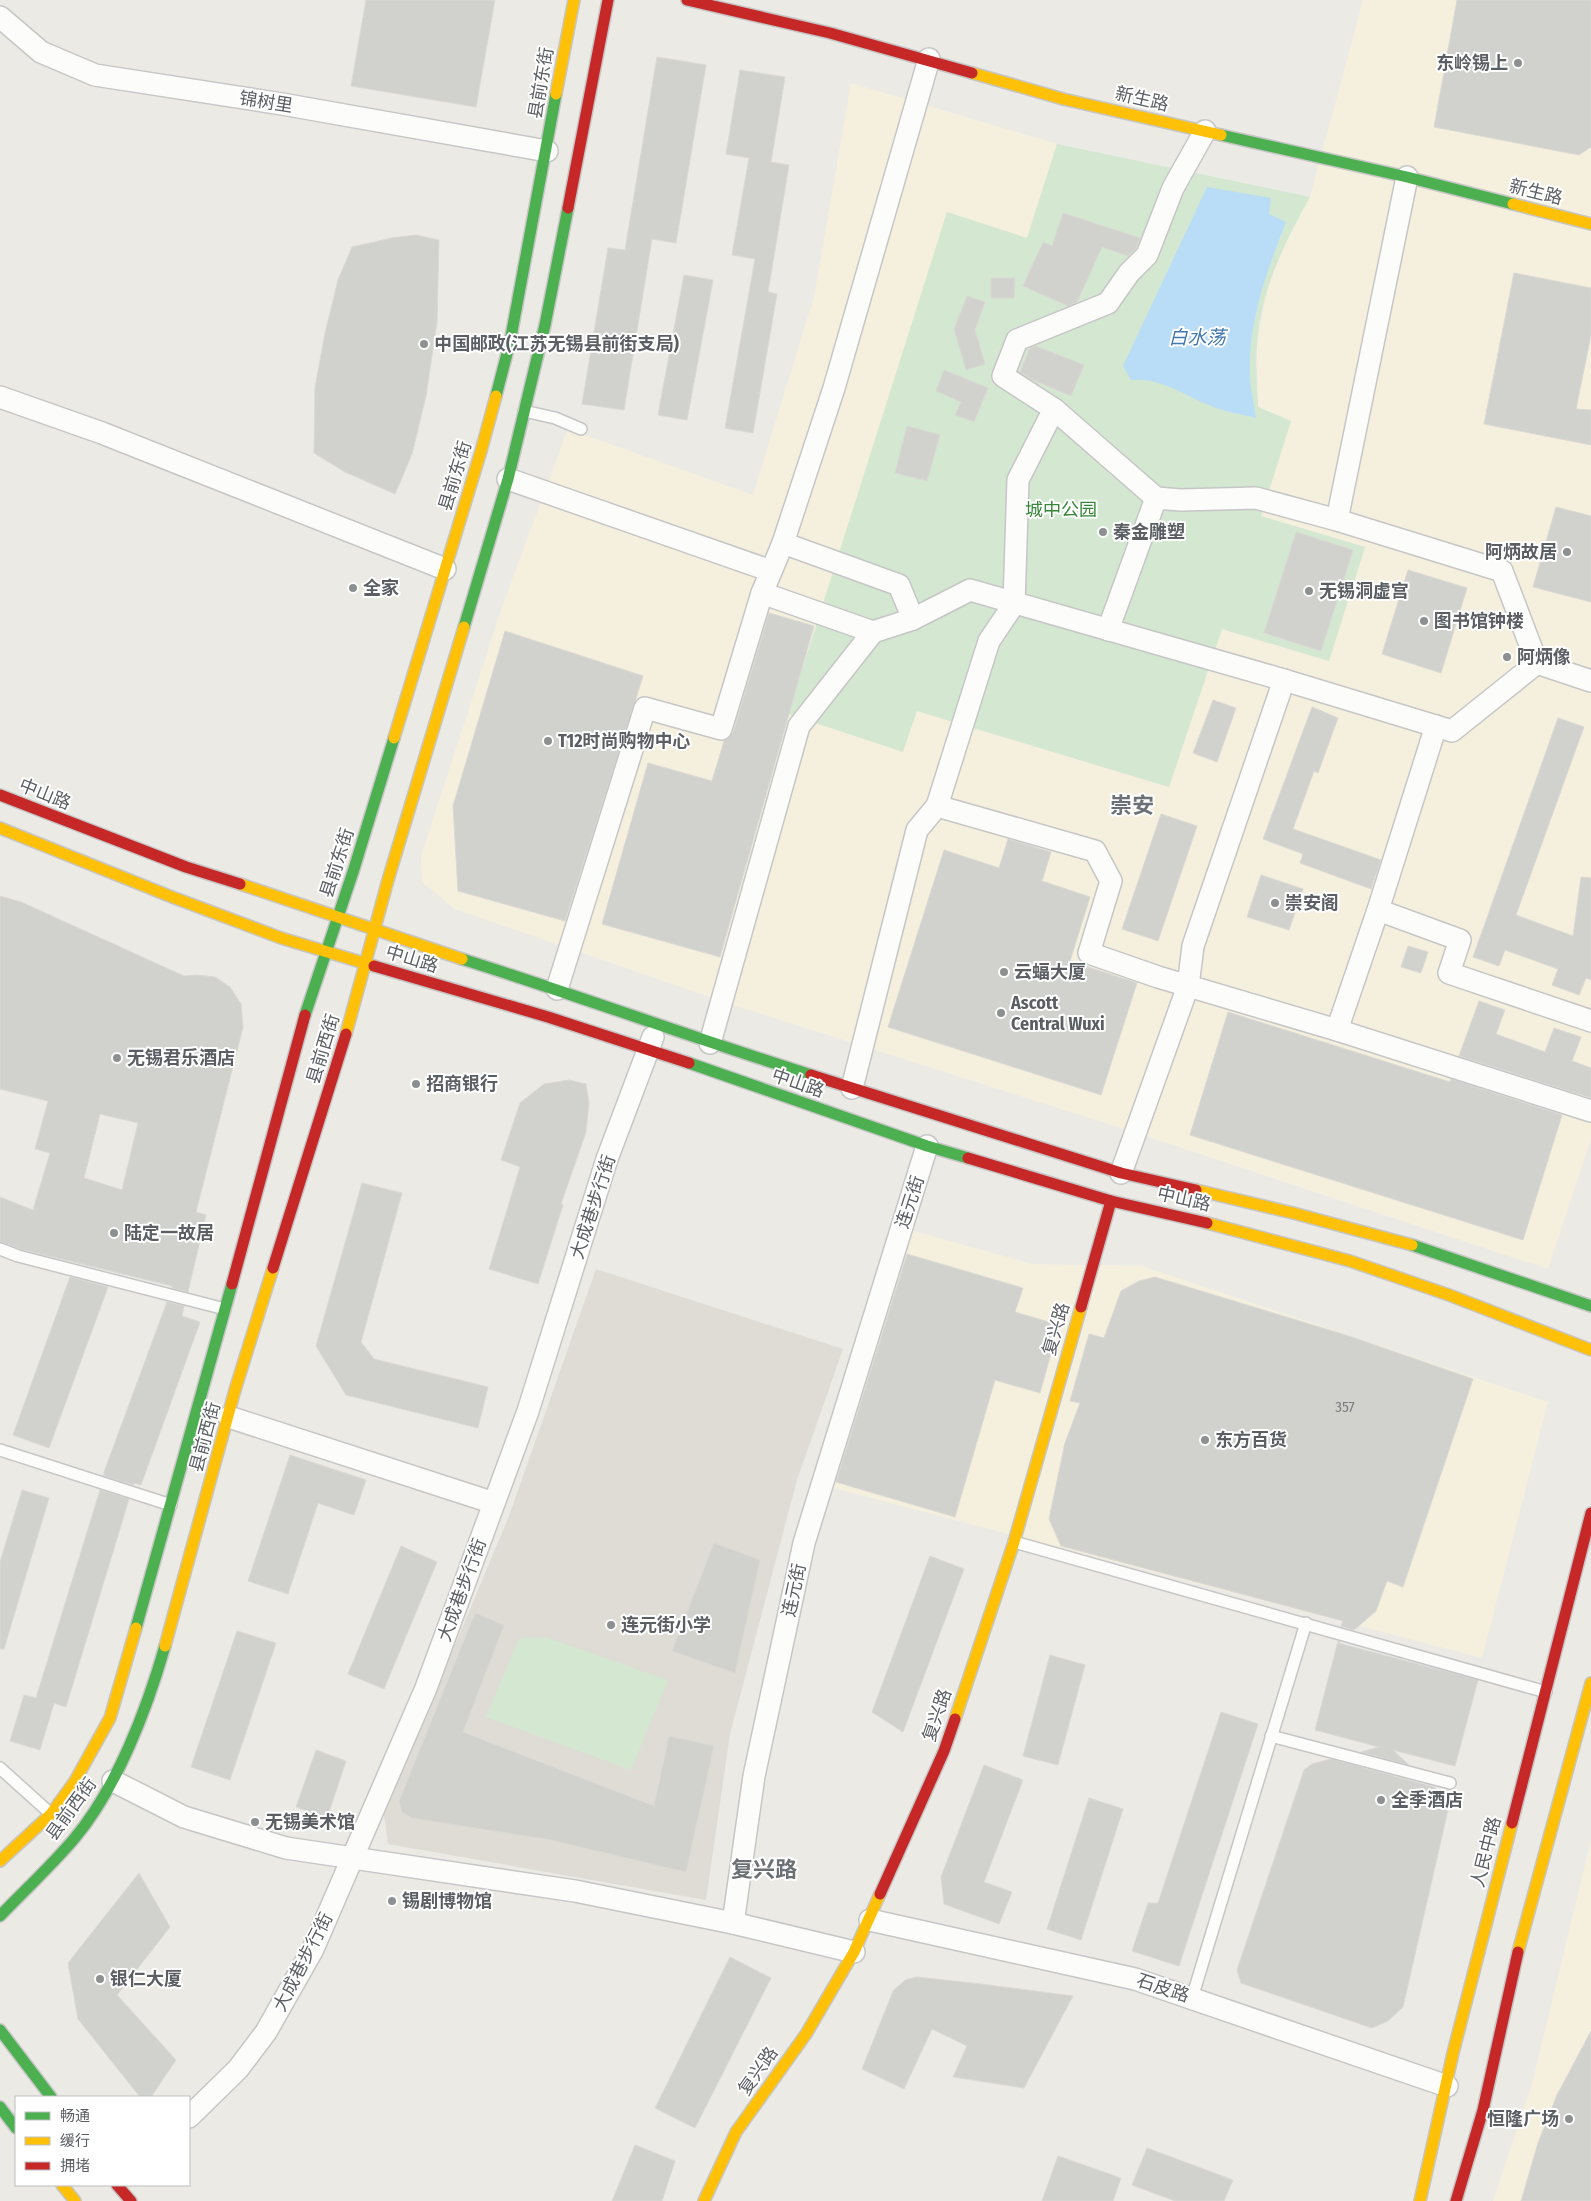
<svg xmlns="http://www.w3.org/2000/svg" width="1591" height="2201" font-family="'Fira Sans Condensed','Noto Sans SC',sans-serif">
<rect width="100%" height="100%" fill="#ebeae5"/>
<!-- commercial -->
<g fill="#f5f0de">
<path d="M1363 0H1591V1139L1548 1269 1118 1127 730 1004 455 909 422 882 421 856 502 607 568 429 753 495 814 297 851 83 1057 144 1027 238 947 213 917 711 1169 787 1222 629 1329 661 1365 547 1261 516 1291 421 1258 407 1257 344 1266 295 1283 246 1310 197Z"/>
<path d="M910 1230 1032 1264 1142 1266 1548 1402 1482 1658 833 1488Z"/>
<path d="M1591 1840V2201H1493L1532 2084Z"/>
</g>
<!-- education -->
<path fill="#dedcd5" d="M596 1269 843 1349 797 1480 730 1734 706 1900 388 1844 384 1815 509 1516Z"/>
<!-- green -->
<g fill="#d3e7d1">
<path d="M1057 144 1310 197C1285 242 1260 291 1257 345 1255 365 1257 386 1258 407L1291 421 1261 516 1365 547 1329 661 1222 629 1169 787 917 711 903 752 788 714 947 212 1027 238Z"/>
<path d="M545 1637 668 1680 631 1770 486 1717 519 1638Z"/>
</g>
<!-- water -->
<path fill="#b9ddf6" d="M1207 187 1271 198 1269 214 1286 222C1266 273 1247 324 1250 379 1251 392 1254 405 1256 418 1241 414 1225 412 1211 406 1184 395 1160 377 1131 380L1123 366Z"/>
<!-- building -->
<g fill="#d1d1ce" stroke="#dad9d4" fill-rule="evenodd">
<path d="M366 0H495L476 107 351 86Z"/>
<path d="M1457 0H1591V147L1579 155 1434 127Z"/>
<path d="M657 57 706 65 676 243 652 239 624 410 582 404 608 248 625 250Z"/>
<path d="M740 70 785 77 771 162 789 165 768 292 777 294 753 433 725 428 755 259 732 255 749 158 726 154Z"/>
<path d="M1063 213 1140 238 1136 248 1128 256 1102 247 1077 302 1068 306 1023 286 1043 242 1052 246Z"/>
<path d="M416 235 439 240 437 322 426 396 412 454 395 494 345 472 314 453 315 388 325 333 338 280 352 247 392 238Z"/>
<path d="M1514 273 1591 288V335L1576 409 1591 410V445L1484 424Z"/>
<path d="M684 275 713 280 687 420 658 415Z"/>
<path d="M991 278H1015L1014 298H991Z"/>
<path d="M967 296 985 302 975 330 985 364 966 370 954 329Z"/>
<path d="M1036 346 1084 365 1071 396 1031 379 1020 372 1030 348Z"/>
<path d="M944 370 988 388 974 422 955 415 961 402 936 391Z"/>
<path d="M907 426 940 435 927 481 895 473Z"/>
<path d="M1556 507 1591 516V602L1533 587Z"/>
<path d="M1296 532 1353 550 1321 651 1264 633Z"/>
<path d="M1408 570 1467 588 1441 673 1382 654Z"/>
<path d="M769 613 814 626 720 957 602 924 648 763 712 781 724 741 729 738 733 733Z"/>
<path d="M505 631 643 676 565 921 458 891 453 806Z"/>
<path d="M1213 700 1236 708 1217 762 1193 753Z"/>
<path d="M1312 707 1338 718 1318 773 1314 771 1293 829 1381 860 1371 889 1300 863 1303 854 1263 839Z"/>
<path d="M1558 718 1584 727 1516 915 1573 936 1581 877 1591 878V980L1586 978 1579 995 1552 985 1558 969 1505 950 1499 966 1473 957Z"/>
<path d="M1161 814 1197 826 1158 941 1122 929Z"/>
<path d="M1008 839 1051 852 1042 881 1090 897 1070 961 1137 983 1101 1095 888 1027 944 850 999 868Z"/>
<path d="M1261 875 1303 889 1289 930 1247 917Z"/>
<path d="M0 896 21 902 184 976 197 975 215 977 230 987 241 1004 243 1027 196 1212 206 1215 188 1292 172 1288V1286L20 1249 0 1242V1197L33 1210 50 1153 35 1149 48 1101 0 1089ZM100 1114 138 1123 122 1190 84 1178Z"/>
<path d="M1408 946 1428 952 1421 973 1401 967Z"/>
<path d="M1479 1001 1505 1010 1496 1034 1545 1052 1554 1028 1581 1037 1572 1061 1591 1068V1098L1459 1056Z"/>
<path d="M1228 1012 1450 1082 1451 1079 1562 1115 1523 1240 1190 1135Z"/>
<path d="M569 1080 586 1084 589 1103 586 1132 561 1204 563 1205 538 1284 489 1269 520 1167 501 1160 520 1103 544 1084Z"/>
<path d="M362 1183 402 1193 361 1342 374 1359 488 1387 478 1428 346 1395 316 1346Z"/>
<path d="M907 1254 1023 1288 1015 1312 1059 1325 1040 1393 995 1380 955 1517 836 1482Z"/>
<path d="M70 1277 108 1287 49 1448 13 1435Z"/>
<path d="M1155 1277 1349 1336 1473 1379 1403 1587 1387 1581 1376 1611 1354 1630 1341 1626 1343 1621 1061 1546 1049 1519 1065 1443 1080 1403 1070 1401 1089 1334 1104 1338 1121 1291 1139 1281Z"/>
<path d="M167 1302 184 1306 182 1316 200 1322 141 1485 134 1483V1485L104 1476V1472Z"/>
<path d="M290 1455 366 1480 354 1515 318 1503 288 1594 248 1581Z"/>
<path d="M22 1490 49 1498 4 1649H0V1562Z"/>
<path d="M100 1490 129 1499 66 1707 54 1703 40 1750 10 1741 24 1695 36 1698Z"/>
<path d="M714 1543 760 1560 735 1673 672 1651Z"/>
<path d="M401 1546 437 1562 384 1689 348 1674Z"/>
<path d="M930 1556 964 1569 903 1732 872 1712Z"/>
<path d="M475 1613 504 1625 463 1732 654 1806 669 1736 714 1746 686 1872 551 1840 412 1818 402 1812 399 1801Z"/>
<path d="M237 1631 276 1643 230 1780 191 1767Z"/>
<path d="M1338 1641 1340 1642 1338 1643 1478 1680 1455 1766 1393 1750 1409 1765 1361 1752 1379 1747 1315 1730Z"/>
<path d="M1050 1655 1085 1665 1058 1765 1023 1756Z"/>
<path d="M1221 1712 1258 1724 1179 1966 1132 1951 1148 1903H1158Z"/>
<path d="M316 1750 346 1761 327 1818 296 1807Z"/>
<path d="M1331 1759 1434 1787 1450 1801 1403 2007 1388 2021 1372 2028 1241 1983 1237 1970 1304 1770 1312 1764Z"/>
<path d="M984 1765 1023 1780 984 1882 1012 1892 999 1924 944 1904 941 1877Z"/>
<path d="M1089 1798 1123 1809 1081 1940 1047 1929Z"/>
<path d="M139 1873 170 1927 117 1995 176 2060 151 2097H140L78 2019 68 1963Z"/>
<path d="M730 1957 771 1978 695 2128 655 2108Z"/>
<path d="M917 1977 981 1984 1073 1996 1024 2088 953 2077 967 2046 932 2029 904 2089 862 2069 893 1991 905 1980Z"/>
<path d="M1591 2031V2201H1521L1538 2143 1557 2095Z"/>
<path d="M635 2145 675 2161 662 2201H612Z"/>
<path d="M1147 2148 1233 2180 1224 2201H1175L1132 2185Z"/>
<path d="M1058 2156 1121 2178 1113 2201H1042Z"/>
</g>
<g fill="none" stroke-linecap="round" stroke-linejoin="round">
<defs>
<g id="lane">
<path d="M524 411 555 418 581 429"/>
<path d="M0 1249 18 1256 225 1309"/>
<path d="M0 1450 171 1505"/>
<path d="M1014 1542 1546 1692"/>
<path d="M1271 1736 1450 1783"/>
<path d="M0 1768 51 1814"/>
<path d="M1192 1998 1306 1623"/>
</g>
<g id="street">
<path d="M0 17 41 52 95 75 282 104 547 151"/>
<path d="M0 397 102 433 445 569"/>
<path d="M1054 409 1156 498"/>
<path d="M508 479 771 571"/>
<path d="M1337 520 1407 177"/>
<path d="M762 593 873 632 913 619 899 585 783 543"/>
<path d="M913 619 970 590 1284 680 1452 731 1537 663"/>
<path d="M1108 630 1156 498 1181 500 1256 498 1337 520 1502 571 1537 663 1591 681"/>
<path d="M937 806 989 641 1014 604 1018 480 1054 409 1003 376 1017 340 1108 303 1129 273 1147 255 1173 188 1205 131"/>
<path d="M1378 910 1460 940 1449 973 1591 1021"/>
<path d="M557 989 645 708 721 729 762 593 783 543 834 388 929 59"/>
<path d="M1337 1030 1378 910 1436 726"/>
<path d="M710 1043 799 726 873 632"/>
<path d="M852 1088 917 830 937 806 1095 851 1111 881 1089 953 1158 977 1337 1030 1591 1111"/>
<path d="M1121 1173 1188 986 1193 946 1284 680"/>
<path d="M229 1417 494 1503"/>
<path d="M113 1781 184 1817 286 1848 575 1891 733 1923 854 1952"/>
<path d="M870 1920 1135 1979 1447 2086"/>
<path d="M733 1923 754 1776 804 1543 927 1146"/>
<path d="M189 2117 238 2069 266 2032 313 1949 426 1688 528 1411 607 1159 653 1037"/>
</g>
<g id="fast">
<path d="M1221 135 1407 177 1513 204"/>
<path d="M496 396 510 342 556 94"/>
<path d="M464 627 508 479 545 325 568 208"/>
<path d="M462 959C579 996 694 1038 811 1075"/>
<path d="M305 1015 354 869 394 738"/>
<path d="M689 1063 927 1146 968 1158"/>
<path d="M1412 1245 1591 1306"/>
<path d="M136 1628 232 1284"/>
<path d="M0 1916C25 1890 51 1866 74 1839 117 1788 147 1709 165 1646"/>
<path d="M0 2030 51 2097"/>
<path d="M0 2107 16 2128"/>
</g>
<g id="slow">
<path d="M972 73 1063 99 1221 135"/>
<path d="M556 94 574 0"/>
<path d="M1513 204 1591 224"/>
<path d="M394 738 481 451 496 396"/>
<path d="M0 828 172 897 281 938 374 966"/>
<path d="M240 884 462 959"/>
<path d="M346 1034 388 880 464 627"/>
<path d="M1196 1190 1293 1213 1412 1245"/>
<path d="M1207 1223 1350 1261 1449 1295 1591 1350"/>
<path d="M165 1646 235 1390 273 1268"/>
<path d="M955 1719 1014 1542 1081 1307"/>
<path d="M0 1861 51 1814 75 1781 110 1718 136 1628"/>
<path d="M1518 1952 1591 1683"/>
<path d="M62 2185 75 2201"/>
<path d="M704 2201 736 2132 806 2034 854 1952 880 1894"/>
<path d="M1420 2201 1453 2053 1512 1823"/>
</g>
<g id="jam">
<path d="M687 0 830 33 972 73"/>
<path d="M568 208 608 0"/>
<path d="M0 795 186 867 240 884"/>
<path d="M374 966 548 1017 689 1063"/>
<path d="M811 1075 1121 1173 1196 1190"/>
<path d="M968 1158 1111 1201 1207 1223"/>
<path d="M273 1268 346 1034"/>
<path d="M232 1284 305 1015"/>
<path d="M1081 1307 1111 1201"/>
<path d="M1512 1823 1591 1513"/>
<path d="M880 1894 944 1751 955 1719"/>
<path d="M117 2185 131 2201"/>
<path d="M1456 2201 1483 2110 1518 1952"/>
</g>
</defs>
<!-- lane casing -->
<use href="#lane" stroke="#c6c6c6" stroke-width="14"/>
<!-- street casing -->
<use href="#street" stroke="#c6c6c6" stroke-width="24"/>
<!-- fast casing -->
<use href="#fast" stroke="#c6c6c6" stroke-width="14"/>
<!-- slow casing -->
<use href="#slow" stroke="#c6c6c6" stroke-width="14"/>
<!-- jam casing -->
<use href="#jam" stroke="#c6c6c6" stroke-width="14"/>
<!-- lane -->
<use href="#lane" stroke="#fcfcfb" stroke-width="11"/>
<!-- street -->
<use href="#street" stroke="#fcfcfb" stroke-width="21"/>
<!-- fast -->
<use href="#fast" stroke="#4caf50" stroke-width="11"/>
<!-- slow -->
<use href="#slow" stroke="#ffc107" stroke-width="11"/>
<!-- jam -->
<use href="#jam" stroke="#c62828" stroke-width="11"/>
</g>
<!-- markers -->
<g fill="#8d9090" stroke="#fff" stroke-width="2">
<circle cx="1518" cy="63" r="5"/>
<circle cx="424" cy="344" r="5"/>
<circle cx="1103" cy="532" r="5"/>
<circle cx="1567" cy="552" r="5"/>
<circle cx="353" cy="588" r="5"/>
<circle cx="1309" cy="591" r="5"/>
<circle cx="1424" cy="621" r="5"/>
<circle cx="1507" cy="657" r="5"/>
<circle cx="548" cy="741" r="5"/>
<circle cx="1275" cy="903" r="5"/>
<circle cx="1004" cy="972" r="5"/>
<circle cx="1001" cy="1013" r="5"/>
<circle cx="117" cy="1058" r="5"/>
<circle cx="416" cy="1084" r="5"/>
<circle cx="114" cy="1233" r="5"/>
<circle cx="1205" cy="1440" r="5"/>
<circle cx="611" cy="1625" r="5"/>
<circle cx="1381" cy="1800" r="5"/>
<circle cx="255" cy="1822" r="5"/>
<circle cx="392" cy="1901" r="5"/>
<circle cx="100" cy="1979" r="5"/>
<circle cx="1569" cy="2119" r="5"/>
</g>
<g text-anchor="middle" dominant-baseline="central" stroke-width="4" stroke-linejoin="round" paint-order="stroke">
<!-- number labels -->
<g font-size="15" fill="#7a7d7f">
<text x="1345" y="1407">357</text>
</g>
<!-- poi labels -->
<g font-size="18" font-weight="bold" fill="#5b5f63" stroke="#fff" text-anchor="start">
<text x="1508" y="63" text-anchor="end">东岭锡上</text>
<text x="434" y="344">中国邮政(江苏无锡县前街支局)</text>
<text x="1113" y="532">秦金雕塑</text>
<text x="1557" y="552" text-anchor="end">阿炳故居</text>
<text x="363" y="588">全家</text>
<text x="1319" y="591">无锡洞虚宫</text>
<text x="1434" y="621">图书馆钟楼</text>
<text x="1517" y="657">阿炳像</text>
<text x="558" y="741">T12时尚购物中心</text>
<text x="1285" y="903">崇安阁</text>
<text x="1014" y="972">云蝠大厦</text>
<text x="1011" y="1003">Ascott<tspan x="1011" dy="21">Central Wuxi</tspan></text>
<text x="127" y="1058">无锡君乐酒店</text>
<text x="426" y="1084">招商银行</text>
<text x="124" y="1233">陆定一故居</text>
<text x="1215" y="1440">东方百货</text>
<text x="621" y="1625">连元街小学</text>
<text x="1391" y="1800">全季酒店</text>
<text x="265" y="1822">无锡美术馆</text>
<text x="402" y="1901">锡剧博物馆</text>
<text x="110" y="1979">银仁大厦</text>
<text x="1559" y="2119" text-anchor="end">恒隆广场</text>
</g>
<!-- street labels -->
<g font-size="18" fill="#5b5f63" stroke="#fff">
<text transform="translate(541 83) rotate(-80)">县前东街</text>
<text transform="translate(1142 99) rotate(13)">新生路</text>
<text transform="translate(266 102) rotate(9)">锦树里</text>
<text transform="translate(1536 192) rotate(14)">新生路</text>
<text transform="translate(455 476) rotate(-73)">县前东街</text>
<text transform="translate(45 794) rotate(22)">中山路</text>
<text transform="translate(337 863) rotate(-72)">县前东街</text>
<text transform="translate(412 959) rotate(17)">中山路</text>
<text transform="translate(323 1049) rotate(-73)">县前西街</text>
<text transform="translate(798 1083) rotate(19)">中山路</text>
<text transform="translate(1184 1199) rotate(13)">中山路</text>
<text transform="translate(910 1202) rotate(-72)">连元街</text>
<text transform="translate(593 1207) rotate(-72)">大成巷步行街</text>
<text transform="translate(1056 1329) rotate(-74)">复兴路</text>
<text transform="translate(205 1437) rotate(-75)">县前西街</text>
<text transform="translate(462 1590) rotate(-70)">大成巷步行街</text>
<text transform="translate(794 1590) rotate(-78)">连元街</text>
<text transform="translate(937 1715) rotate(-71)">复兴路</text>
<text transform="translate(71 1809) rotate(-54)">县前西街</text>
<text transform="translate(1486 1852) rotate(-76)">人民中路</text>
<text transform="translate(303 1962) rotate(-63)">大成巷步行街</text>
<text transform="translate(1163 1988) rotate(18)">石皮路</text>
<text transform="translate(758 2071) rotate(-55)">复兴路</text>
</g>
<!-- park labels -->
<g font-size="18" fill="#37863a" stroke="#fff">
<text x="1061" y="510">城中公园</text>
</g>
<!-- water labels -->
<g font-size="19" font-style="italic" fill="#4178ae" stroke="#fff">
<text x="1197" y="337">白水荡</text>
</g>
<!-- district labels -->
<g font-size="22" font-weight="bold" fill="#6c7175" stroke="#fff">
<text x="1132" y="805">崇安</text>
<text x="764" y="1869">复兴路</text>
</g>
</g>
<!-- legend -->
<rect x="15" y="2096" width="175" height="90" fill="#ffffff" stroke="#bdbfc1"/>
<rect x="25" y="2112" width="25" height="8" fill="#4caf50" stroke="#bdbfc1"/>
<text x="60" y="2121" font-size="15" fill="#5b5f63">畅通</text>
<rect x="25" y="2137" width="25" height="8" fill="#ffc107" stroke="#bdbfc1"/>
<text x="60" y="2146" font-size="15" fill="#5b5f63">缓行</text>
<rect x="25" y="2162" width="25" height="8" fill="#c62828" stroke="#bdbfc1"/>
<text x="60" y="2171" font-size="15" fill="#5b5f63">拥堵</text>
</svg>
